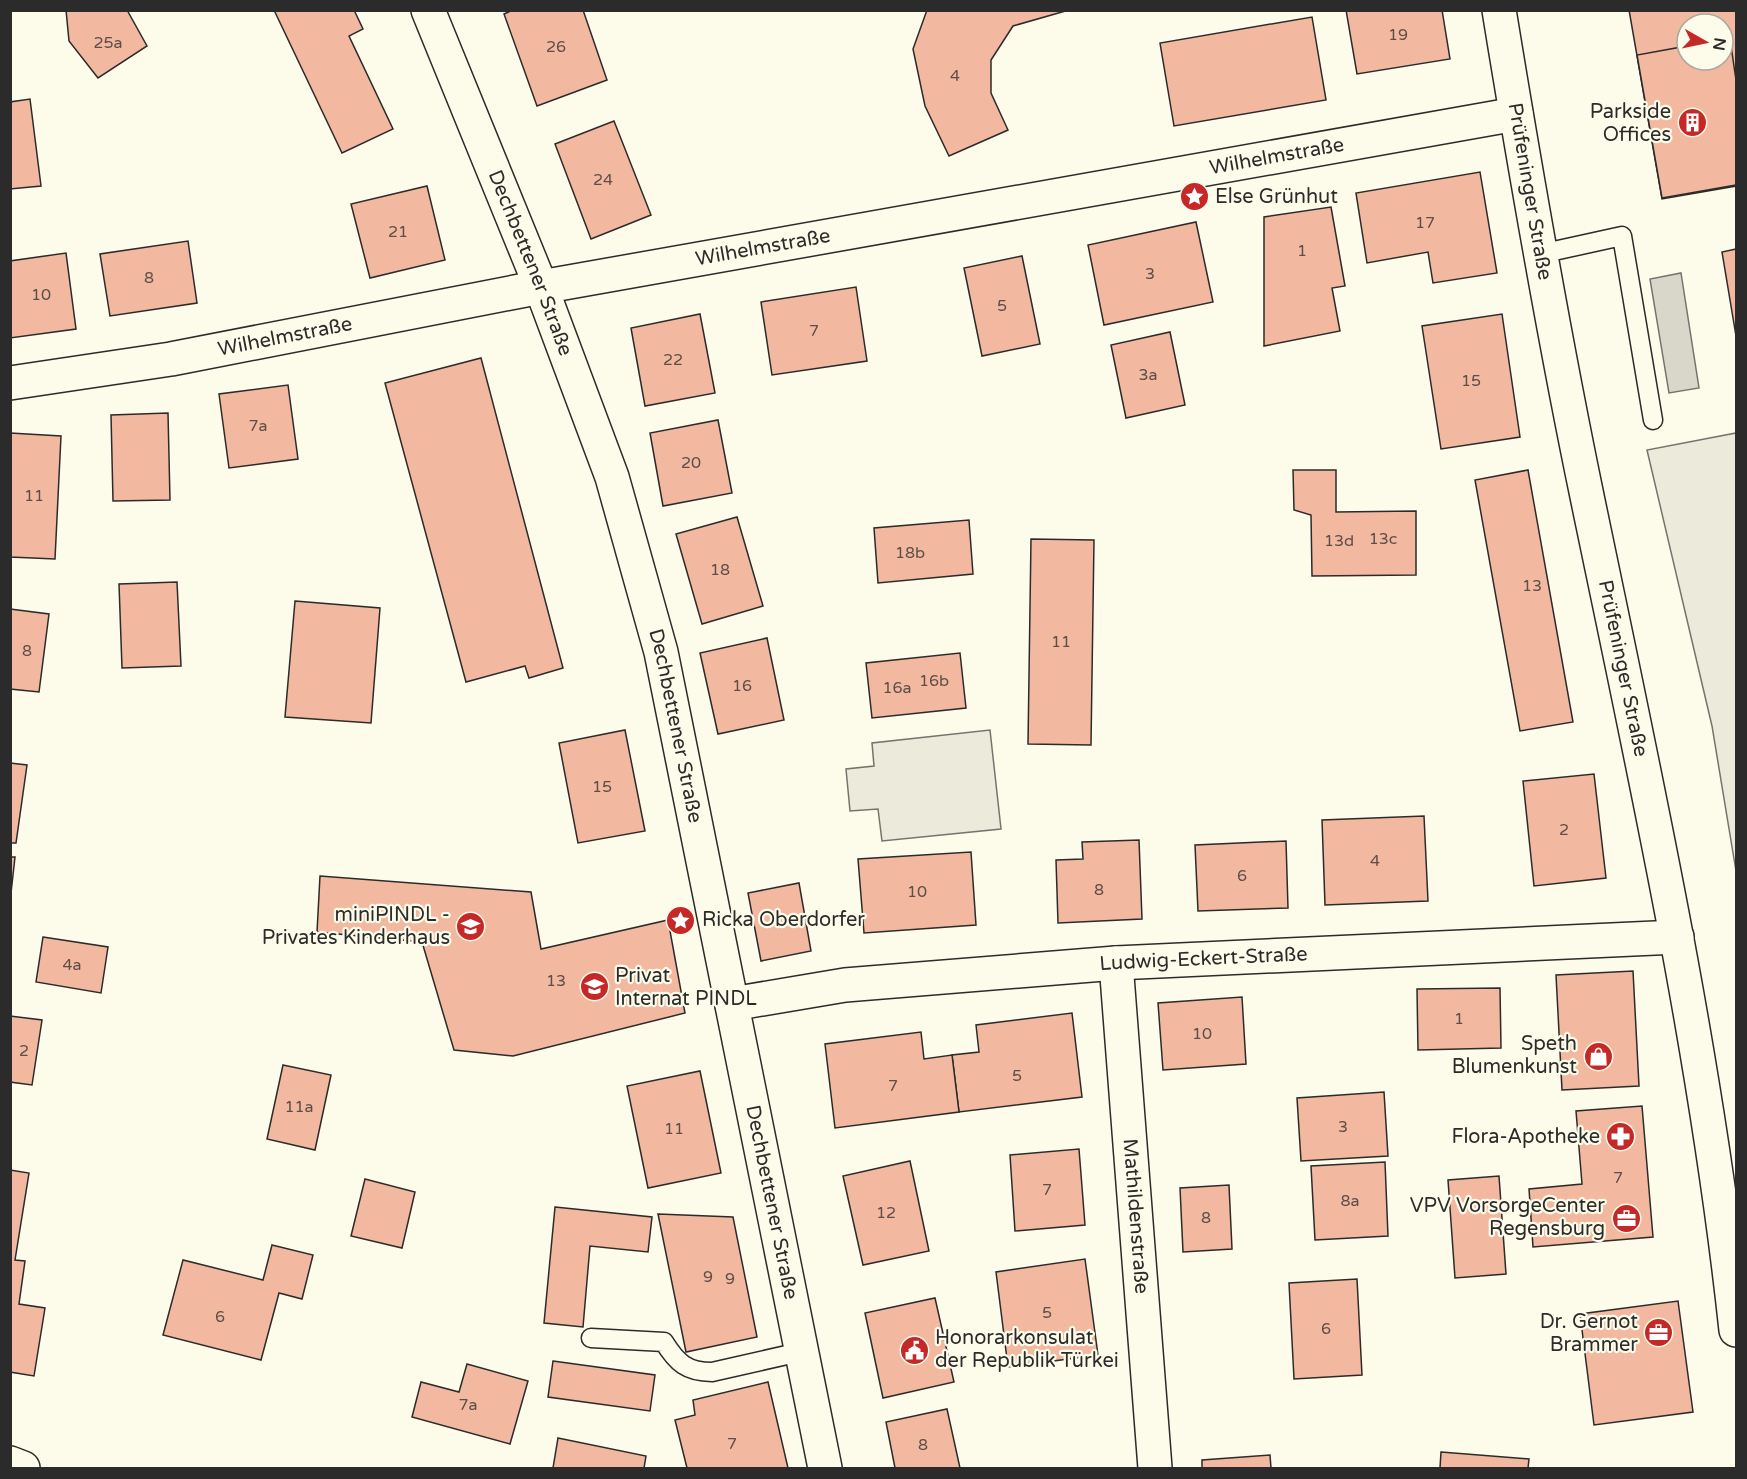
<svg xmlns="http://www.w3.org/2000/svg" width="1747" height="1479" font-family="'Varela Round',sans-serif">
<rect width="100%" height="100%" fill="#fdfbea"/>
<!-- green -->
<path fill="#ecebdb" stroke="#74746e" stroke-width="1.5" d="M1736 433V871L1712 726 1647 450Z"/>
<!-- parking -->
<path fill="#eceadb" stroke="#74746e" stroke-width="1.5" d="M990 730 1001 829 882 841 878 809 850 811 846 769 874 766 872 743Z"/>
<!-- water -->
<path fill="#d8d7c9" stroke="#74746e" stroke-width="1.5" d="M1681 273 1699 388 1669 393 1650 279Z"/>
<!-- building -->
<g fill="#f2b8a0" stroke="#2b2b2b" stroke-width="1.5" fill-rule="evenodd">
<path d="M66 10H127L147 46 98 78 69 41Z"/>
<path d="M274 10H354L363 29 349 36 393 129 342 153Z"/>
<path d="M513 10H583L607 80 537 106 504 14Z"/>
<path d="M927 10H1069L1013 26 991 60V93L1008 130 949 156 925 106 913 49Z"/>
<path d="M1346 10H1442L1450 59 1357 74Z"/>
<path d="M1629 10H1736V186L1662 199ZM1687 24H1723V60H1687Z"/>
<path d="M1312 17 1326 100 1174 126 1160 43Z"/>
<path d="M1730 39 1736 80V185L1662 198 1637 55 1687 46V60H1723V40Z"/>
<path d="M30 99 41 186 10 189V102Z"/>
<path d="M614 121 651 215 591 239 555 144Z"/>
<path d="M1480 172 1497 273 1433 283 1428 252 1367 263 1356 193Z"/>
<path d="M427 186 445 260 370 278 351 204Z"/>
<path d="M1331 207 1345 286 1332 288 1340 331 1264 346V217Z"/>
<path d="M1196 222 1213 302 1104 325 1088 245Z"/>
<path d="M188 241 197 303 110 316 100 254Z"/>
<path d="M1736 249V336L1722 252Z"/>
<path d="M66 253 76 329 10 338V261Z"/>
<path d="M1022 256 1040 344 982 356 964 268Z"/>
<path d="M856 287 867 361 772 375 761 302Z"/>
<path d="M700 314 715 393 645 406 631 328Z"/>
<path d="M1502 314 1520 437 1441 449 1422 326Z"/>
<path d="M1170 332 1185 405 1126 418 1111 345Z"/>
<path d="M481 358 563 668 529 678 525 666 466 682 385 383Z"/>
<path d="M288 385 298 459 229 468 219 394Z"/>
<path d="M168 413 170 500 113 501 111 415Z"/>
<path d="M718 420 732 493 663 506 650 433Z"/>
<path d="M10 433 61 436 55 559 10 557Z"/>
<path d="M1293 470H1336V512L1416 511V575L1312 576 1311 515 1294 510Z"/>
<path d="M1528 470 1573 722 1520 731 1475 480Z"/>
<path d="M737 517 763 606 702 624 676 534Z"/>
<path d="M969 520 973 574 878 583 874 528Z"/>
<path d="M1031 539 1094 540 1091 745 1028 744Z"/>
<path d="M177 582 181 666 122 668 119 584Z"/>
<path d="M295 601 380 608 371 723 285 717Z"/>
<path d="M10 609 49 614 39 692 10 689Z"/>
<path d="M767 638 784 720 718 734 700 653Z"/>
<path d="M960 653 966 708 872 718 866 663Z"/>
<path d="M625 730 645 831 578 843 559 743Z"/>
<path d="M10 763 27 765 16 843H10Z"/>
<path d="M1594 774 1606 878 1534 886 1523 781Z"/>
<path d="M1424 816 1428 901 1325 905 1322 820Z"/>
<path d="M1139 840 1142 919 1058 923 1056 860 1083 859 1082 842Z"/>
<path d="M1286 841 1288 908 1198 911 1195 845Z"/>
<path d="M971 852 976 925 864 933 858 859Z"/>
<path d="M10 857H15L10 902Z"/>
<path d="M320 876 531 892 541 949 668 920 685 1013 513 1056 454 1050 422 942 317 932Z"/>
<path d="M799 883 811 951 761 961 748 893Z"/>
<path d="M43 937 108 947 101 993 36 982Z"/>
<path d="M1633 971 1639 1086 1562 1090 1556 975Z"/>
<path d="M1500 988 1501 1048 1418 1050 1417 989Z"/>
<path d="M1242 997 1246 1064 1163 1070 1158 1003Z"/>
<path d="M1072 1013 1082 1097 959 1112 952 1055 979 1052 976 1025Z"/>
<path d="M10 1016 42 1020 32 1085 10 1082Z"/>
<path d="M921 1032 924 1059 952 1055 959 1112 835 1128 825 1044Z"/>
<path d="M283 1065 331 1075 315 1150 267 1139Z"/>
<path d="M700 1071 721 1173 648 1188 627 1086Z"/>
<path d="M1384 1092 1388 1156 1301 1161 1297 1098Z"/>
<path d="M1642 1106 1653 1237 1533 1247 1529 1189 1582 1184 1576 1111Z"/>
<path d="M1079 1149 1085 1225 1015 1231 1010 1155Z"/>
<path d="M910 1161 929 1251 863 1265 843 1176Z"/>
<path d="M1385 1162 1388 1236 1315 1240 1311 1166Z"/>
<path d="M10 1170 29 1173 15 1260 25 1261 19 1304 45 1308 34 1376 10 1372Z"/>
<path d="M1499 1176 1506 1274 1455 1278 1448 1180Z"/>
<path d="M365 1179 415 1192 402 1248 351 1236Z"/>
<path d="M1229 1185 1232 1249 1183 1252 1180 1188Z"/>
<path d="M555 1207 652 1217 648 1252 590 1246 583 1327 544 1323Z"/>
<path d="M658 1214 733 1217 757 1337 686 1352Z"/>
<path d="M272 1245 313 1255 302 1299 279 1293 261 1360 163 1335 183 1260 263 1280Z"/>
<path d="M1085 1259 1098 1355 1008 1367 996 1272Z"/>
<path d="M1357 1279 1362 1375 1294 1379 1289 1283Z"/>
<path d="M935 1298 954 1382 883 1398 865 1313Z"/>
<path d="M1678 1301 1693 1412 1594 1425 1580 1314Z"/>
<path d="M553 1361 655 1375 650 1411 548 1397Z"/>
<path d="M467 1364 528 1381 510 1444 412 1417 421 1382 459 1392Z"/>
<path d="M768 1382 788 1468H687L675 1420 695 1415 693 1400Z"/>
<path d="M947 1409 960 1468H895L886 1422Z"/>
<path d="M558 1438 646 1456 644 1468H553Z"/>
<path d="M1441 1452 1529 1459 1528 1468H1440Z"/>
<path d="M1270 1455 1271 1468H1202V1460Z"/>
</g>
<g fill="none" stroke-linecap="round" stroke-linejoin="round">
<defs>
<g id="service">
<path d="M1540 254 1622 236 1653 420"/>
<path d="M591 1338 664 1342C677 1363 687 1372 712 1372L800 1352"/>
</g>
<g id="minor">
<path id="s1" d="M428 10 541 287 612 477 661 652 825 1468"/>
<path id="s2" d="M10 383 171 359 541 287 1516 114"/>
<path id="s3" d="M1116 963 1155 1468"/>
<path id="s4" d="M732 1004 845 985 1116 963 1677 937"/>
<path d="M10 1463 23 1468"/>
</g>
<g id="tertiary">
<path id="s5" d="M1499 10C1526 175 1554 338 1588 501 1645 776 1706 1051 1736 1330"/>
</g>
</defs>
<!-- service casing -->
<use href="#service" stroke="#2b2b2b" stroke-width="21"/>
<!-- minor casing -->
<use href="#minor" stroke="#2b2b2b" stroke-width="36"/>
<!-- tertiary casing -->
<use href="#tertiary" stroke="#2b2b2b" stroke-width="36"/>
<!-- service -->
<use href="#service" stroke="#fdfbea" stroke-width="18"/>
<!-- minor -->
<use href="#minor" stroke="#fdfbea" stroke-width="33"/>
<!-- tertiary -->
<use href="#tertiary" stroke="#fdfbea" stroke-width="33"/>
</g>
<!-- icons -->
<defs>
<symbol id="building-disc" viewBox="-11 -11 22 22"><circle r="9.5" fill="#c62828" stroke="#fdfbea"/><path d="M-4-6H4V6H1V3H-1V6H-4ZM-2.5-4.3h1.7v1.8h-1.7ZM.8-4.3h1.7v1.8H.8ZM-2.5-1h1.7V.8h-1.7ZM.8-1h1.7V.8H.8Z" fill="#fff"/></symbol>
<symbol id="sight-disc" viewBox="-11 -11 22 22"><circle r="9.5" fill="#c62828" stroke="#fdfbea"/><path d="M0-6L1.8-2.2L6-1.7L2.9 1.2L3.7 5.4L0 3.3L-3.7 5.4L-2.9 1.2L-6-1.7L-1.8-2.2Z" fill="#fff"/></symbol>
<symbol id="school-disc" viewBox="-11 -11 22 22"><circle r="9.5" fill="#c62828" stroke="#fdfbea"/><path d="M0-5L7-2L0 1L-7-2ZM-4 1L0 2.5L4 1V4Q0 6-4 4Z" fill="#fff"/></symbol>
<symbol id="shop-disc" viewBox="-11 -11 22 22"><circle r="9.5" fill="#c62828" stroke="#fdfbea"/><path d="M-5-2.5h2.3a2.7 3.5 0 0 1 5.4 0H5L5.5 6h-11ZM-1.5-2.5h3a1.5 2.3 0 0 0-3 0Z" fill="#fff"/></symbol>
<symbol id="pharmacy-disc" viewBox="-11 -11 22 22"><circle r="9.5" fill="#c62828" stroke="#fdfbea"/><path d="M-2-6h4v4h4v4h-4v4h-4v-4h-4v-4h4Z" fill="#fff"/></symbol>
<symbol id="office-disc" viewBox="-11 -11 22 22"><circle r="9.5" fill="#c62828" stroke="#fdfbea"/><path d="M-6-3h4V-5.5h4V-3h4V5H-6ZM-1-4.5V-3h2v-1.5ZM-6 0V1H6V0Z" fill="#fff"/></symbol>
<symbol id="civic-disc" viewBox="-11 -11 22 22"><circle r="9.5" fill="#c62828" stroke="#fdfbea"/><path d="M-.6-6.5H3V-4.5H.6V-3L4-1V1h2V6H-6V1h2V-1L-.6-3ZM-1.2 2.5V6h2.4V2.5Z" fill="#fff"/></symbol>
</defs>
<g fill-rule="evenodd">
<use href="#building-disc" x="1676" y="106" width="33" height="33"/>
<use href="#sight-disc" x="1178" y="180" width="33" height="33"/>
<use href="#sight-disc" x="664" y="904" width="33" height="33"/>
<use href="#school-disc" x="454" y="910" width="33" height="33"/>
<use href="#school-disc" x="578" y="970" width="33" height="33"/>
<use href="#shop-disc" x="1582" y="1040" width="33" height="33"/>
<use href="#pharmacy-disc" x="1604" y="1120" width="33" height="33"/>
<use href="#office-disc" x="1610" y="1202" width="33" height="33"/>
<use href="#office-disc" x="1642" y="1316" width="33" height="33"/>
<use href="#civic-disc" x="898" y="1334" width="33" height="33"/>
</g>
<g text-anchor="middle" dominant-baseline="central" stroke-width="4.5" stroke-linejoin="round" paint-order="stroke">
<!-- number labels -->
<g font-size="16" fill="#5d4e48">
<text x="1398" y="35">19</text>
<text x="108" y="43">25a</text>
<text x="556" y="47">26</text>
<text x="955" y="76">4</text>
<text x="603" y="180">24</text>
<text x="1425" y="223">17</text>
<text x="398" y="232">21</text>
<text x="1302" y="251">1</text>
<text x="1150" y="274">3</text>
<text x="149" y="278">8</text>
<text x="41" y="295">10</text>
<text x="1002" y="306">5</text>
<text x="814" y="331">7</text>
<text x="673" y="360">22</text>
<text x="1148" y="375">3a</text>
<text x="1471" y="381">15</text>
<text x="258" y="426">7a</text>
<text x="691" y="463">20</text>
<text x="34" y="496">11</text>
<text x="1383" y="539">13c</text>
<text x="1339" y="541">13d</text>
<text x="910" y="553">18b</text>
<text x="720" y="570">18</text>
<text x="1532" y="586">13</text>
<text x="1061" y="642">11</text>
<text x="27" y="651">8</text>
<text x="934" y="681">16b</text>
<text x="742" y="686">16</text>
<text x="897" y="688">16a</text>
<text x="602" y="787">15</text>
<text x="1564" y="830">2</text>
<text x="1375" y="861">4</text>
<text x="1242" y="876">6</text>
<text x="1099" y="890">8</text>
<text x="917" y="892">10</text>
<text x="72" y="965">4a</text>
<text x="556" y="981">13</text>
<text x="1459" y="1019">1</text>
<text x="1202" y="1034">10</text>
<text x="24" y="1051">2</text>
<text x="1017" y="1076">5</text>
<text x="893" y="1086">7</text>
<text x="299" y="1107">11a</text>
<text x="1343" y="1127">3</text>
<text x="674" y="1129">11</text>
<text x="1618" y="1178">7</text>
<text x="1047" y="1190">7</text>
<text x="1350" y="1201">8a</text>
<text x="886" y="1213">12</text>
<text x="1206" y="1218">8</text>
<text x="708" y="1277">9</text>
<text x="730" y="1279">9</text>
<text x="1047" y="1313">5</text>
<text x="220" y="1317">6</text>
<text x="1326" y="1329">6</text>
<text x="468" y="1405">7a</text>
<text x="732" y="1444">7</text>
<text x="923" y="1445">8</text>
</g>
<!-- poi labels -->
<g font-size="20" fill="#2b2b2b" stroke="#fdfbea" text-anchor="end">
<text x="1671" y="112">Parkside<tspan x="1671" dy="23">Offices</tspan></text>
<text x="1215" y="197" text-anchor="start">Else Grünhut</text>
<text x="450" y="915">miniPINDL -<tspan x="450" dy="23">Privates Kinderhaus</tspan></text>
<text x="702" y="920" text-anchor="start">Ricka Oberdorfer</text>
<text x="615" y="976" text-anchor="start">Privat<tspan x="615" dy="23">Internat PINDL</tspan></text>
<text x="1577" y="1044">Speth<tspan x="1577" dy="23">Blumenkunst</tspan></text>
<text x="1600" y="1137">Flora-Apotheke</text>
<text x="1605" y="1206">VPV VorsorgeCenter<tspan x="1605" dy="23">Regensburg</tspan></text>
<text x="1638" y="1322">Dr. Gernot<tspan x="1638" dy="23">Brammer</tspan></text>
<text x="935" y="1338" text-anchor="start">Honorarkonsulat<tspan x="935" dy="23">der Republik Türkei</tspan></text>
</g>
<!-- street labels -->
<g font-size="20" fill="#2b2b2b" stroke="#fdfbea">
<text stroke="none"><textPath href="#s2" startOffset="1287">Wilhelmstraße</textPath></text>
<text stroke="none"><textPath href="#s5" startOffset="184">Prüfeninger Straße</textPath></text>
<text stroke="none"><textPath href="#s2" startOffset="765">Wilhelmstraße</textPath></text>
<text stroke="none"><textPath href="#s1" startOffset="273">Dechbettener Straße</textPath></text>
<text stroke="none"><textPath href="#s2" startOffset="279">Wilhelmstraße</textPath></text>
<text stroke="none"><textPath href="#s5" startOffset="670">Prüfeninger Straße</textPath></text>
<text stroke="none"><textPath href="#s1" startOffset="759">Dechbettener Straße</textPath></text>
<text stroke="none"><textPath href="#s4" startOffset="474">Ludwig-Eckert-Straße</textPath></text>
<text stroke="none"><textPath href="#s1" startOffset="1245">Dechbettener Straße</textPath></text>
<text stroke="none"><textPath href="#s3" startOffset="254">Mathildenstraße</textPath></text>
</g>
</g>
<!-- border -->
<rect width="1747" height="1479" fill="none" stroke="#2b2b2b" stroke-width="24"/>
<!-- north arrow -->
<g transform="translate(1705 42) rotate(99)"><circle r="28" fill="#fdfbea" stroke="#a9a89e" stroke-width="1.5"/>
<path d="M0-4.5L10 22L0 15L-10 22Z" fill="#c62828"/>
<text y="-9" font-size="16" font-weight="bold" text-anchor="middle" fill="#2b2b2b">N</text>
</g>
</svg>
